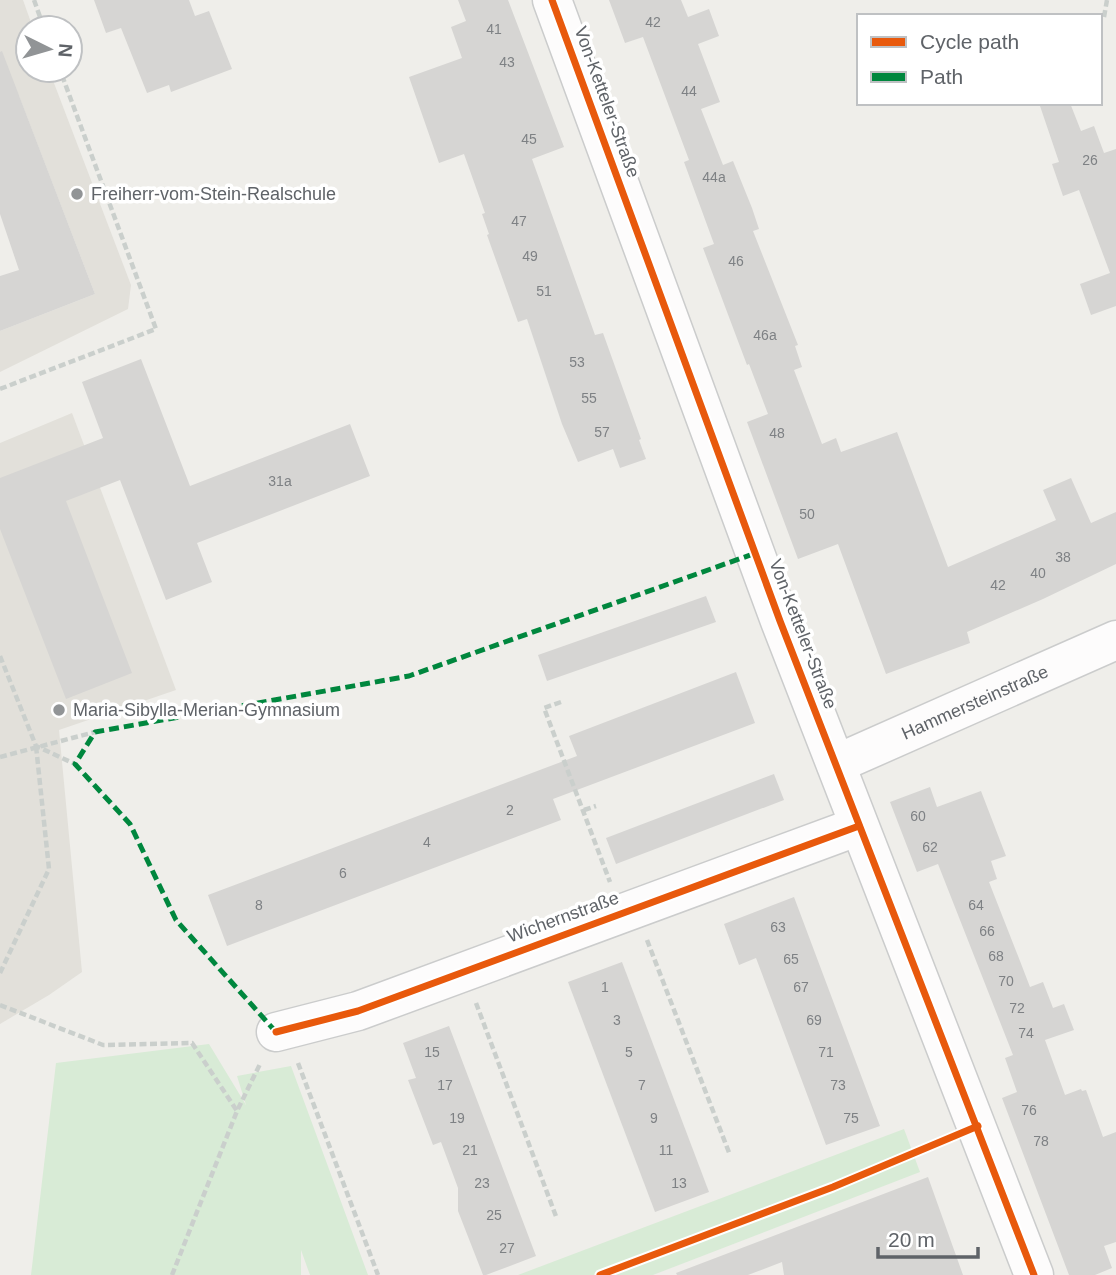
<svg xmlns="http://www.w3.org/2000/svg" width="1116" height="1275" font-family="Helvetica,sans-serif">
<rect width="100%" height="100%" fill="#efeeea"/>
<!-- education -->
<g fill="#e2e0da">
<path d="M0 0H23L33 28H28V70H49L131 285 128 309 0 372V331L95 294 19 96 0 103Z"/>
<path d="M72 413 176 690 59 730 82 972 49 995 0 1024V443Z"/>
</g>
<!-- green -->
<g fill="#d8ebd6">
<path d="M209 1044 246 1105 237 1076 291 1066 368 1275H310L301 1250V1275H31L56 1063Z"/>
<path d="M904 1129 920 1172 653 1275H518Z"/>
</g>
<!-- building -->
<g fill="#d6d5d3">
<path d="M94 0H189L195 16 209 11 232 69 171 92 169 85 147 93 121 28 106 33Z"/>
<path d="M458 0H508L564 147 532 159 595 335 603 333 641 439 639 440 646 459 620 468 613 449 578 462 562 424 527 319 518 322 487 235 489 234 482 214 485 213 464 154 439 163 409 77 462 58 451 27 466 21Z"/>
<path d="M609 0H681L688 17 709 9 719 36 698 44 720 102 701 109 723 165 733 161 752 208 759 229 753 231 798 345 795 346 802 367 794 370 822 444 836 438 841 452 897 432 948 567 1056 520 1043 490 1071 478 1091 523 1116 512V564L1043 599 967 632 970 643 886 674 838 544 798 559 747 422 768 414 749 364 747 365 703 248 714 244 684 162 689 160 643 37 625 43Z"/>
<path d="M2 51 95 294 0 331V276L19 270 0 214V52Z"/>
<path d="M1039 103H1070L1081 131 1094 126 1104 153 1116 149V306L1091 315 1080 284 1110 273 1079 190 1063 196 1052 164 1059 162Z"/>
<path d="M141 359 190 486 350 424 370 476 197 543 212 582 166 600 120 480 66 501 132 673 66 699 0 529V478L103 438 82 382Z"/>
<path d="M706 596 716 622 547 681 538 655Z"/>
<path d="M736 672 755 723 553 799 561 820 227 946 208 895 577 756 569 736Z"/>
<path d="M774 774 784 800 616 864 606 838Z"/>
<path d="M930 787 937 807 981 791 1006 856 991 861 997 879 989 882 1020 961 1030 987 1043 982 1053 1008 1064 1004 1074 1030 1045 1040 1065 1095 1081 1089 1082 1091 1086 1090 1103 1137 1116 1132V1242L1104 1246 1112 1268 1095 1275H1069L1002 1098 1017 1092 1005 1058 1013 1055 938 864 917 872 890 802Z"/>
<path d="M794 897 880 1126 826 1145 756 958 739 965 724 924Z"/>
<path d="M622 962 709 1192 655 1212 568 982Z"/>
<path d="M449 1026 536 1256 486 1275H483L458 1211V1188L441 1142 433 1145 408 1080 416 1078 403 1043Z"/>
<path d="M928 1177 963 1275H784L782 1262 748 1275H677L676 1273Z"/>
</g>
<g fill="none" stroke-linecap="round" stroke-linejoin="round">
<defs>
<g id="minor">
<path d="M552 0 780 621 1034 1275"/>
<path id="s1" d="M836 764 1116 640"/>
<path d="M276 1032 358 1011 859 826"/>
</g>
</defs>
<!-- minor casing -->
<use href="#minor" stroke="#cbcccc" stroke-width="41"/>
<!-- path -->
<g stroke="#cacfcc" stroke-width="4.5" stroke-dasharray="7 3.5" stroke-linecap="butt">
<path d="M34 0 44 28"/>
<path d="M1104 17 1107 0"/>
<path d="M0 389 156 329 60 70"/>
<path d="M0 656 36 746 75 764"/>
<path d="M561 702 544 708 610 882"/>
<path d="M0 757 95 732"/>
<path d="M584 810 596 806"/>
<path d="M647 940 730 1155"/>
<path d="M0 973 49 869 36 746"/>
<path d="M476 1003 557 1219"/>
<path d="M0 1005 103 1045 192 1043 237 1111"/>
<path d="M298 1063 378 1275"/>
<path d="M172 1275 237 1111 261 1062"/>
</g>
<!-- minor -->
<use href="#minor" stroke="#fdfcfc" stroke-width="38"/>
<!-- quiet -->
<path stroke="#00873e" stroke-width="5" stroke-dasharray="10 5" stroke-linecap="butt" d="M276 1032 176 920 130 824 75 764 95 732 409 676 756 553"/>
<defs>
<g id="cycleway">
<path d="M552 0 780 621 1034 1275"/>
<path d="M276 1032 358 1011 859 826"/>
<path d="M600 1275 833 1187 978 1126"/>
</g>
</defs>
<!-- cycleway casing -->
<use href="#cycleway" stroke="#fff" stroke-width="11"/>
<!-- cycleway -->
<use href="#cycleway" stroke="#e8590c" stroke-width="7"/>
</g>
<!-- markers -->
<g fill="#919496" stroke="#fff" stroke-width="2.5">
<circle cx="77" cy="194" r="7"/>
<circle cx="59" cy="710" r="7"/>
</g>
<g text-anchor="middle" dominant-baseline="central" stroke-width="7" stroke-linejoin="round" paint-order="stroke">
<!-- number labels -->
<g font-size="14" fill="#7e8184">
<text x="653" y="22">42</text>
<text x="494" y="29">41</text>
<text x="507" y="62">43</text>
<text x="689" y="91">44</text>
<text x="529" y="139">45</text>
<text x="1090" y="160">26</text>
<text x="714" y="177">44a</text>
<text x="519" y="221">47</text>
<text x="530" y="256">49</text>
<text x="736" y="261">46</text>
<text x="544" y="291">51</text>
<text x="765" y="335">46a</text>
<text x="577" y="362">53</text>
<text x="589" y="398">55</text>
<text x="602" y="432">57</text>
<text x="777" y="433">48</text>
<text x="280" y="481">31a</text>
<text x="807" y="514">50</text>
<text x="1063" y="557">38</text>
<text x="1038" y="573">40</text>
<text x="998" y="585">42</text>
<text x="510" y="810">2</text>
<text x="918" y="816">60</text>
<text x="427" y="842">4</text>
<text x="930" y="847">62</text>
<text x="343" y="873">6</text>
<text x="259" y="905">8</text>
<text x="976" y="905">64</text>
<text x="778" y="927">63</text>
<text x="987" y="931">66</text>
<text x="996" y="956">68</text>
<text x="791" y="959">65</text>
<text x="1006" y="981">70</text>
<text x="605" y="987">1</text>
<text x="801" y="987">67</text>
<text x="1017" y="1008">72</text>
<text x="617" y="1020">3</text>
<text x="814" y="1020">69</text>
<text x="1026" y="1033">74</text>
<text x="432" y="1052">15</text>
<text x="629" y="1052">5</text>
<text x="826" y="1052">71</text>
<text x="445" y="1085">17</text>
<text x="642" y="1085">7</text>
<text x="838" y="1085">73</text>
<text x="1029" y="1110">76</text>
<text x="457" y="1118">19</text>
<text x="654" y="1118">9</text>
<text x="851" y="1118">75</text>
<text x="1041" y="1141">78</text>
<text x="470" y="1150">21</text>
<text x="666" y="1150">11</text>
<text x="482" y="1183">23</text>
<text x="679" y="1183">13</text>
<text x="494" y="1215">25</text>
<text x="507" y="1248">27</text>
</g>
<!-- street labels -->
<g font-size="18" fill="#5f6368" stroke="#fff">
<text transform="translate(607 102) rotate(70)">Von-Ketteler-Straße</text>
<text transform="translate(803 634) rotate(69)">Von-Ketteler-Straße</text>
<text stroke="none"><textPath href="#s1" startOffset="152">Hammersteinstraße</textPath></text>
<text transform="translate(563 917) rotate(-20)">Wichernstraße</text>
</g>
<!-- poi labels -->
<g font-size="18" fill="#5f6368" stroke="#fff" text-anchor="start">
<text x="91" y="194">Freiherr-vom-Stein-Realschule</text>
<text x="73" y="710">Maria-Sibylla-Merian-Gymnasium</text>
</g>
</g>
<!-- legend -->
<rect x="857" y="14" width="245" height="91" fill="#ffffff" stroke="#bfc1c3" stroke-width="2"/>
<rect x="871" y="37" width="35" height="10" fill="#e8590c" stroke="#bfc1c3" stroke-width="2"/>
<text x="920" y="49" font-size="21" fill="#5f6368">Cycle path</text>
<rect x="871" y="72" width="35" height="10" fill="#00873e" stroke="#bfc1c3" stroke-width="2"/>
<text x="920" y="84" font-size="21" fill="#5f6368">Path</text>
<!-- north arrow -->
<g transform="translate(49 49) rotate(95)"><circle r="33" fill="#ffffff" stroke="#bfc1c3" stroke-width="2"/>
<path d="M0-5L12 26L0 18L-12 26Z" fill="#919496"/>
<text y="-10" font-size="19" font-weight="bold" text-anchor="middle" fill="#5f6368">N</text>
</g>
<!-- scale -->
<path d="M878 1247v10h100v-10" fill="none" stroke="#5f6368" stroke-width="3.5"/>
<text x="888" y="1247" font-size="21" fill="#5f6368" stroke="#ffffff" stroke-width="5" paint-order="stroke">20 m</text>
</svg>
